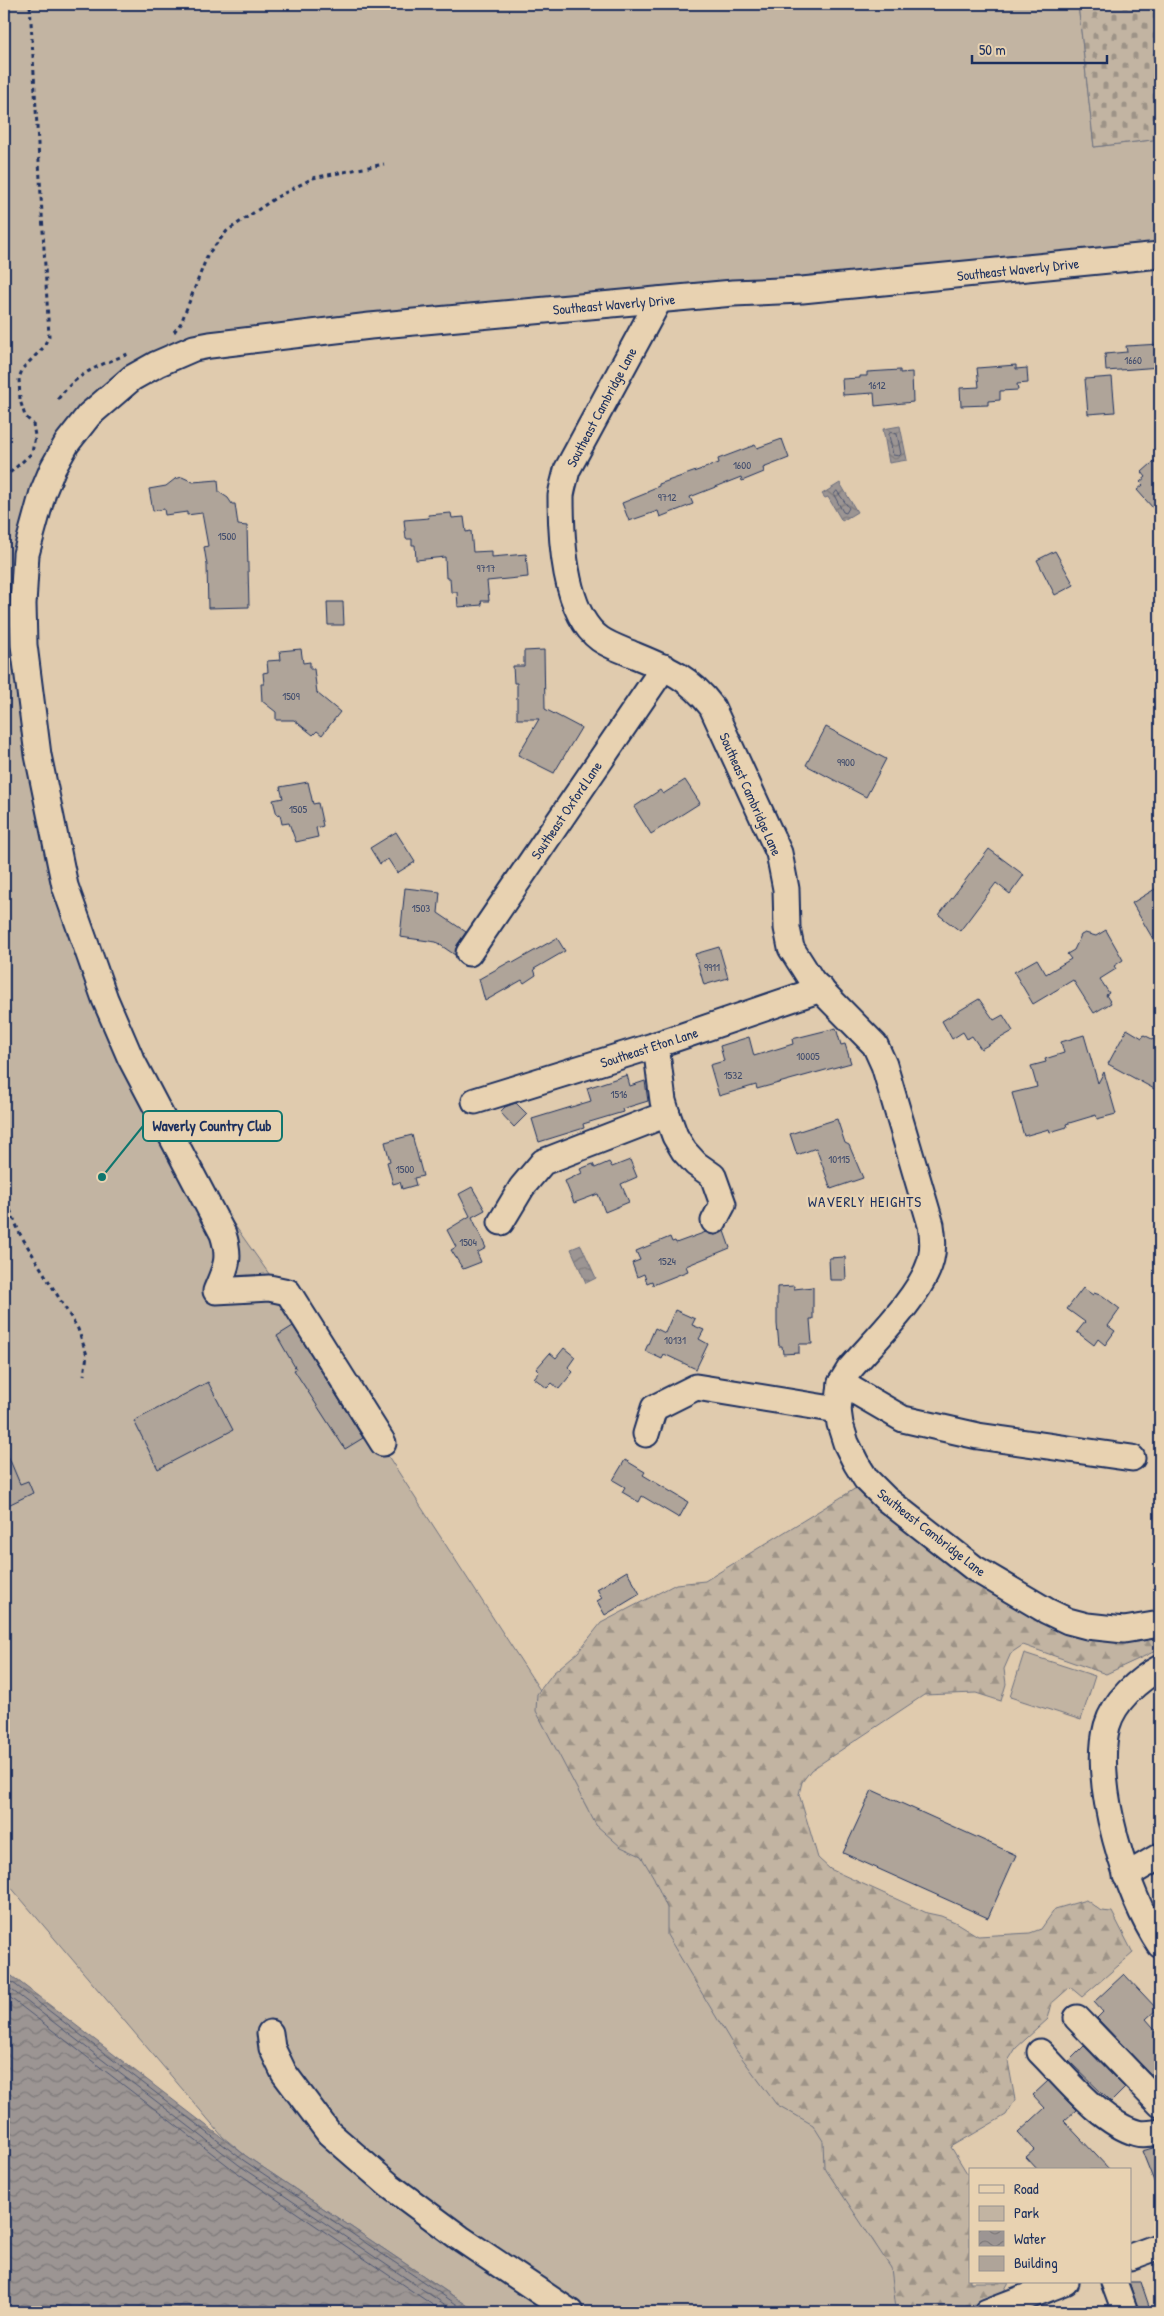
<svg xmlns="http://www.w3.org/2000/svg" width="1164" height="2316" font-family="'Patrick Hand',sans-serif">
<defs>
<pattern id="forest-firs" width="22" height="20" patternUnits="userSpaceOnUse" patternTransform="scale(1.25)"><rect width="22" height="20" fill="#c2b4a2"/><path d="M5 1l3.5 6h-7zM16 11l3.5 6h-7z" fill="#9d9387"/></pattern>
<pattern id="cemetery-stones" width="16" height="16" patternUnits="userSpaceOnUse" patternTransform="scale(1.25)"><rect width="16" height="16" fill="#c2b4a2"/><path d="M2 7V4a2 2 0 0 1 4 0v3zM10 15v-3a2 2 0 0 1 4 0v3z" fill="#9d9387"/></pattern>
<pattern id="water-waves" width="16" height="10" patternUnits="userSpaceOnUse" patternTransform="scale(1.25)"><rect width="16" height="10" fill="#9c9593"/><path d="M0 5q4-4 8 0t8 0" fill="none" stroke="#7e7a7b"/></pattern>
</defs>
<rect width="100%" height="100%" fill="#e0cbae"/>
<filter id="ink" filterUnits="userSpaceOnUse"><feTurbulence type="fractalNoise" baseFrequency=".02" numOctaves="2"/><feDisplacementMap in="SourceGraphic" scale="10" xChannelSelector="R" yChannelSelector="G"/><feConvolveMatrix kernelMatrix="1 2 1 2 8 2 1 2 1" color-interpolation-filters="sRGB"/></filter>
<g filter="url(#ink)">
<!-- green -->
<g fill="#c2b4a2" stroke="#6e7280">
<path d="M4 4H1078L1094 147 1160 139V243L224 331 63 433 12 643 122 1066 279 1288 904 2251 911 2291 898 2312H477L246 2156 223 2137 4 1879Z"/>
<path d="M1024 1653 1095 1676 1081 1720 1010 1697Z"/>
</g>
<!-- forest -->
<path fill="url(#forest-firs)" stroke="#6e7280" d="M861 1485 1023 1602 1160 1632V1649L1106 1674 1023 1645 1011 1653 1004 1669 1006 1684 1001 1701 976 1693 924 1695 811 1770 802 1782 799 1794 818 1858 830 1869 927 1913 941 1916 955 1922 978 1936 1030 1933 1041 1929 1055 1909 1086 1900 1101 1911 1112 1912 1133 1953 1082 1997 1070 1987 1052 2003 1048 2019 1016 2048 1008 2061 1015 2100 1006 2115 951 2147 970 2178V2282H1009L1004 2291 957 2312H898L896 2309 891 2268 824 2167 823 2141 813 2125 776 2104 736 2050 667 1935V1908L654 1878 641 1856 621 1847 596 1825 536 1711 537 1694 553 1673 578 1652 601 1623 676 1584 705 1581Z"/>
<!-- cemetery -->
<path fill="url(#cemetery-stones)" stroke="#6e7280" d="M1078 4H1160V139L1094 147Z"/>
<!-- water -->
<g fill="url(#water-waves)" stroke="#686c7e">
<path d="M900 426 907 460 889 463 883 429Z"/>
<path d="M840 483 857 512 842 521 828 497 825 498 822 494Z"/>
<path d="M581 1245 596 1278 586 1283 571 1249Z"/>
<path d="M4 1970 246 2156 477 2312H4Z"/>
</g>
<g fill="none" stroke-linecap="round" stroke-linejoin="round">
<!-- shore -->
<g stroke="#4f5873" stroke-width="1">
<path d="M891 432 897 434 901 454 899 456 893 455 889 435Z"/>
<path d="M837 491 849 508 846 513 843 512 834 495Z"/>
<path d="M4 1976 243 2160 468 2312"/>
<path d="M4 1984 239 2165 456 2312"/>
<path d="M4 1993 235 2171 443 2312"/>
</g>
</g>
<!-- building -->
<g fill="#afa499" stroke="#1b2f5e">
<path d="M1160 344V367L1106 371 1105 354 1127 352 1126 346Z"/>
<path d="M1016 365V369L1027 368 1028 383 1017 384 1018 390 1000 391V400L988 401V405L961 406 960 388 979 387 977 368Z"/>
<path d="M900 370V373L912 372 913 402 875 406 874 393 843 395 842 379 860 378V376H867V372Z"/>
<path d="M1112 377 1115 412 1088 414 1085 379Z"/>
<path d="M782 439 789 458 763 468 764 472 742 481 741 477 690 497 693 504 660 517 658 511 629 521 622 503 647 493V491L659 486V484L719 463 718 459 755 445 757 448Z"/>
<path d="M1160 456V516L1137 490 1143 485 1140 482 1146 477 1142 472Z"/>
<path d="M182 477 193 482 218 480 219 492 228 498 232 504H235L238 525 247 526 249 607 208 608 207 565 204 547 208 546 202 513 187 515V512L165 515 164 509 153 511 149 489 166 486 175 479Z"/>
<path d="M451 513 452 518 464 517 466 532 471 531 473 552 492 551V557L526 554 528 577 487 581 489 601H481L482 605 458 607 457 592H451L450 578H446L445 557 416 560 415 545H412V539H406L404 520 429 518 428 515Z"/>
<path d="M1055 551 1074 585 1055 595 1037 560Z"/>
<path d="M327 602H343L344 625H328Z"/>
<path d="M301 649 303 663 310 662V669H314L317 693 340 712 322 735 317 731 313 735 294 720H276V712L262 701 261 684H264L263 673 268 672 267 661 281 660 280 651Z"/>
<path d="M544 650 545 709 581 728 554 773 518 755 539 719H517V683H514L513 666H524V651Z"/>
<path d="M826 727 886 759 866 797 806 765Z"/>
<path d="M685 780 700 803 651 834 634 807 660 790 663 794Z"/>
<path d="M308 782 313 804 318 803 323 826 316 828 318 837 296 842 289 823 282 824 280 814 277 815 273 800 283 798 280 787Z"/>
<path d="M396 832 415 862 397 873 388 859 380 864 370 848Z"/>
<path d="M989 849 1024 875 1010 894 996 883 960 931 939 915Z"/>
<path d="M1160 886V951L1132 903Z"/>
<path d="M405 888 440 892 438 913 466 932 457 945 455 955 436 942 400 937Z"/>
<path d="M1106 930 1123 960 1114 966 1116 969 1100 979 1109 993 1106 995 1111 1003 1094 1013 1073 980 1033 1004 1014 972 1037 959 1046 974 1071 959 1067 954 1074 950 1081 935 1085 933 1096 936Z"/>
<path d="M557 938 565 951 534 969 536 975 524 983 522 980 485 1001 479 979 511 961 513 963Z"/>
<path d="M719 947 728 978 704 985 695 954Z"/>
<path d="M979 999 994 1020 1003 1015 1013 1031 981 1049 972 1036 967 1039 963 1032 952 1039 942 1021Z"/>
<path d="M836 1028 841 1045 845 1044 851 1063 757 1089 756 1085 719 1096 710 1065 724 1061 720 1046 749 1037 754 1056 793 1044 792 1039Z"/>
<path d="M1127 1029 1142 1038 1144 1035 1160 1043V1092L1108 1064Z"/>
<path d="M1084 1035 1098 1083 1104 1072 1116 1114 1097 1119 1096 1115 1066 1124 1067 1127 1050 1132 1049 1129 1024 1136 1012 1093 1037 1087 1031 1066 1046 1062 1045 1059 1064 1053 1061 1042Z"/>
<path d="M627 1075 630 1086 645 1081 648 1101 622 1109 623 1112 583 1124 584 1128 539 1142 532 1119 591 1101 587 1088Z"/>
<path d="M516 1103 527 1114 514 1127 500 1112 505 1107Z"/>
<path d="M837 1119 845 1143 849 1145 863 1178 831 1189 816 1148 797 1155 790 1134Z"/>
<path d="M412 1135 423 1176 414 1178 416 1185 402 1189 400 1182 393 1184 387 1162 390 1161 385 1142Z"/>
<path d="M630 1160 637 1177 621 1184 629 1202 605 1212 598 1194 574 1203 565 1181 582 1173 580 1169 593 1164 595 1168 609 1162 612 1167Z"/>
<path d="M472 1187 485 1210 472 1217 486 1248 477 1253 481 1262 463 1269 451 1250 456 1247 447 1230 470 1216 459 1194Z"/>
<path d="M724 1231 730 1248 686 1266 688 1271 653 1285 652 1281 647 1283 644 1274 637 1277 632 1263 640 1260 636 1251 670 1237 672 1242 675 1241 676 1243 706 1232 715 1235Z"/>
<path d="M845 1257 846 1280H830L829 1258Z"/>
<path d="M794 1286V1289L813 1287V1319H810L812 1344H799V1353L783 1354 782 1346H779L777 1324V1287Z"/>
<path d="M1083 1288 1093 1295 1094 1293 1103 1296 1120 1309 1108 1326 1115 1331 1105 1345 1098 1339 1094 1345 1077 1332 1085 1322 1067 1309Z"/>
<path d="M675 1310 695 1319 692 1325 704 1330 699 1339 708 1344 696 1369 664 1354 662 1359 645 1351 655 1328 665 1333Z"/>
<path d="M293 1326 363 1438 345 1449 294 1370 296 1369 277 1336Z"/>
<path d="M564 1348 575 1357 568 1367 573 1372 559 1389 552 1383 547 1388 534 1378 539 1372 536 1369 550 1353 556 1358Z"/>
<path d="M208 1382 233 1430 158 1469 134 1421Z"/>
<path d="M4 1446 20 1484 28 1481 33 1493 4 1507Z"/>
<path d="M625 1460 645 1472 643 1475 688 1502 679 1518 642 1496 639 1502 622 1492 625 1487 613 1480Z"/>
<path d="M627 1571 640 1594 605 1615 597 1601 602 1598 597 1589Z"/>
<path d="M872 1790 1016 1855 988 1918 843 1853Z"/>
<path d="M1124 1974 1157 2009 1146 2019 1160 2035V2084L1097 2018 1103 2012 1094 2002Z"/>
<path d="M1084 2046 1125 2088 1111 2102 1069 2061Z"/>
<path d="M1048 2081 1076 2110 1064 2121 1110 2170H1038L1026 2157 1034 2150 1018 2133 1045 2108 1033 2095Z"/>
<path d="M1160 2146V2194H1159L1142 2151Z"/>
<path d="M1129 2282H1141L1151 2312H1139Z"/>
</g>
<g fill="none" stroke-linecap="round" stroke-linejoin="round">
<defs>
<g id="minor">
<path d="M659 300 567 470C565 479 562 488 561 496 561 537 564 613 600 639 610 646 623 650 634 655 668 669 689 677 712 707L779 853 786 889 787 928 791 948 812 981 875 1045 884 1065 931 1225C933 1237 934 1247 931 1259 923 1294 873 1342 849 1370L841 1383 838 1410 840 1424 846 1443 856 1463 866 1479 886 1499 974 1568 1047 1611 1068 1621 1087 1626 1124 1630 1160 1624"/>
<path d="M469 953 664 667"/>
<path d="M475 1101 656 1045 821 989"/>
<path d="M667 1114 675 1136 684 1151 696 1164 713 1176 723 1204 714 1221"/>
<path d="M501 1222 522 1187 543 1162 667 1114 663 1101 656 1045"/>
<path d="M841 1383 903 1419 978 1436 1132 1458"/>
<path d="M646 1434 654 1408 696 1387 838 1410"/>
<path d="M383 1443 288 1292 269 1288 216 1291C226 1267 231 1259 223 1234L130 1057 105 999 65 886 38 755 24 645 23 604 26 554 43 492 53 468 67 443 89 415 132 378 157 364 194 348 210 345 370 326 733 293 802 290 1160 255"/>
<path d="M1160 1668C1139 1679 1114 1701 1107 1726 1092 1784 1127 1896 1160 1945"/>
<path d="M1126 1876 1160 1856"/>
<path d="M1077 2018 1160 2104"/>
<path d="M270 2033 272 2048 284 2073 329 2133 390 2186 460 2238 570 2312"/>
<path d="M1040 2052C1066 2078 1101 2123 1137 2133 1144 2135 1153 2133 1160 2132"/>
<path d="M1130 2257 1160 2246"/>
<path d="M1114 2282 1125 2312"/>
<path d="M987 2312 1065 2282"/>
</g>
</defs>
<!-- minor casing -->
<use href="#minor" stroke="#1b2f5e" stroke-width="29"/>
<!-- path -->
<g stroke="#1b2f5e" stroke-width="3" stroke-dasharray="4 4" stroke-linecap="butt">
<path d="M174 332 181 323 208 254 227 231 275 198 313 178 384 164"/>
<path d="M58 399C78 372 98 366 128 354"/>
<path d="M4 478 32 453 35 436 33 424 25 416 20 400 19 378 23 368 43 348 49 336 30 4"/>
<path d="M4 1195 20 1234 78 1329 87 1355 84 1375"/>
</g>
<!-- minor -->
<use href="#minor" stroke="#e8d2b1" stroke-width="25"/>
</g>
</g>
<g text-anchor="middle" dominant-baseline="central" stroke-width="5" stroke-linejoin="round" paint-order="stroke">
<!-- number labels -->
<g font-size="11" fill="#404c6d">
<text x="1133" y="360">1660</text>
<text x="877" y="385">1612</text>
<text x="742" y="465">1600</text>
<text x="667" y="497">9712</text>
<text x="227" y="536">1500</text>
<text x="486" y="568">9717</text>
<text x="291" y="696">1509</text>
<text x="846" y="762">9900</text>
<text x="298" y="809">1505</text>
<text x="421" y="908">1503</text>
<text x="712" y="967">9911</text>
<text x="808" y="1056">10005</text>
<text x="733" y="1075">1532</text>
<text x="619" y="1094">1516</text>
<text x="839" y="1159">10115</text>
<text x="405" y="1169">1500</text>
<text x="468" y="1242">1504</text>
<text x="667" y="1261">1524</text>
<text x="675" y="1340">10131</text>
</g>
<!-- street labels -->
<g font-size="14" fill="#1b2f5e" stroke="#e8d2b1">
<text transform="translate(1018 269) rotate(-6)">Southeast Waverly Drive</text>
<text transform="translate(614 304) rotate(-5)">Southeast Waverly Drive</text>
<text transform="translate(601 407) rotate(-62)">Southeast Cambridge Lane</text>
<text transform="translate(751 794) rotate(66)">Southeast Cambridge Lane</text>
<text transform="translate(566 810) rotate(-56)">Southeast Oxford Lane</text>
<text transform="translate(649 1047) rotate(-18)">Southeast Eton Lane</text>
<text transform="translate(932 1532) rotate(38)">Southeast Cambridge Lane</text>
</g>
<!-- neighbourhood labels -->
<g font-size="15" letter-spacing="1" fill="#1b2f5e" stroke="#e8d2b1">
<text x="865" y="1201">WAVERLY HEIGHTS</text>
</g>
</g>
<!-- callouts -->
<path fill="none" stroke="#0f766e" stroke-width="2" d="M102 1177L143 1126"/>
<circle fill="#0f766e" stroke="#e8d2b1" stroke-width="2" cx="102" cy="1177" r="5"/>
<rect fill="#e8d2b1" stroke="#0f766e" stroke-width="2" x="143" y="1111" width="139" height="30" rx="5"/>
<g font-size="15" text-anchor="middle" font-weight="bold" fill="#1b2f5e">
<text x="212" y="1131">Waverly Country Club</text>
</g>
<!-- margin -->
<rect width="1164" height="2316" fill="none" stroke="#e8d2b1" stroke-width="20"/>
<rect x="10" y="10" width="1144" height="2296" fill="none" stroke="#1b2f5e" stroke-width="2" filter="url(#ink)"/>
<!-- legend -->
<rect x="969" y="2168" width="162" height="115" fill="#e8d2b1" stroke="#969190"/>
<rect x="979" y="2185" width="25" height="8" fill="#e8d2b1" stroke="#969190"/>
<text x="1014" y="2194" font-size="15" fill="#1b2f5e">Road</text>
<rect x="979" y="2206" width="25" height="15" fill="#c2b4a2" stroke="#969190"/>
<text x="1014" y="2218" font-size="15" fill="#1b2f5e">Park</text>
<rect x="979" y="2231" width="25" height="15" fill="url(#water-waves)" stroke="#969190"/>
<text x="1014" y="2244" font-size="15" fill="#1b2f5e">Water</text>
<rect x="979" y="2256" width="25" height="15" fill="#afa499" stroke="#969190"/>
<text x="1014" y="2268" font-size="15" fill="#1b2f5e">Building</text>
<!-- scale -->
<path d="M972 55v8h135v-8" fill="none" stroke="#1b2f5e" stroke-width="2.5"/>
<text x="979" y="55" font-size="15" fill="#1b2f5e" stroke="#e8d2b1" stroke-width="4" paint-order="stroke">50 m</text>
</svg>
